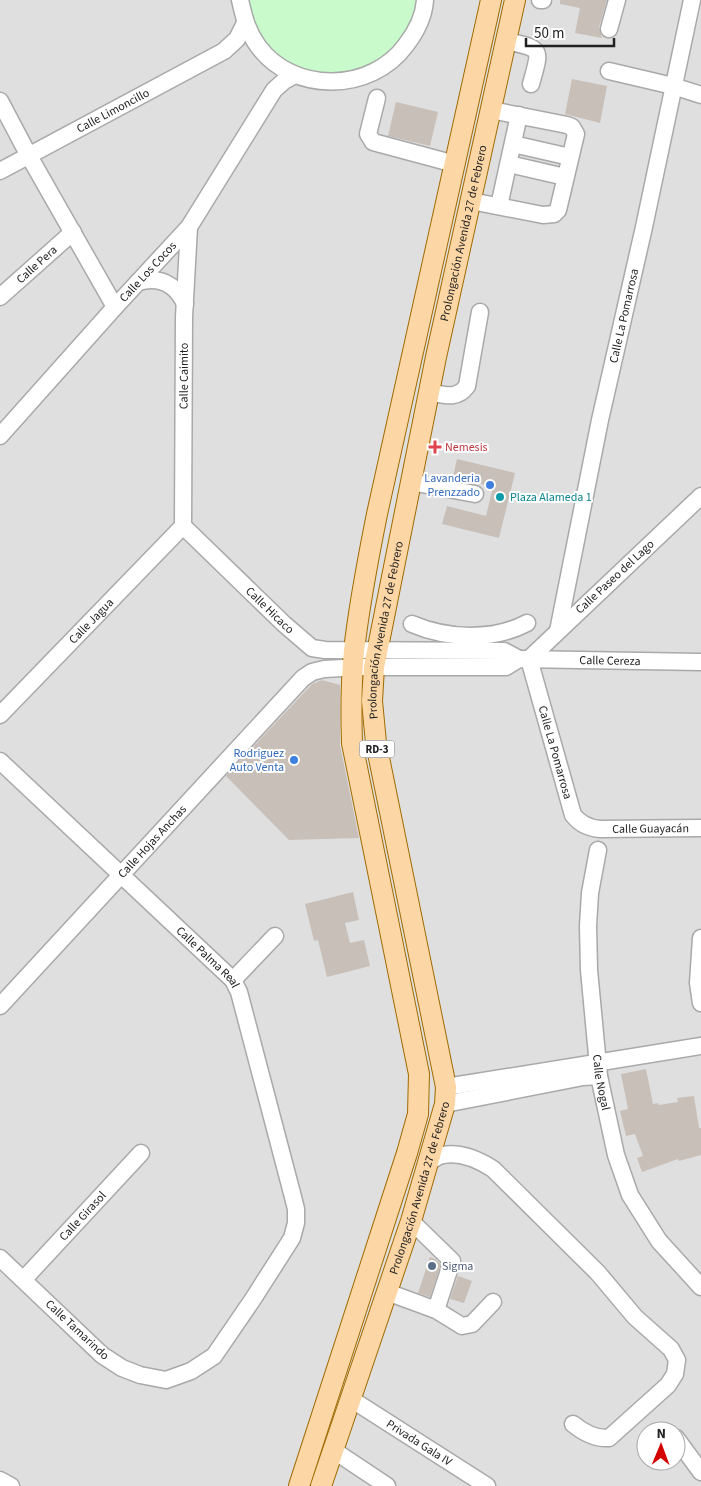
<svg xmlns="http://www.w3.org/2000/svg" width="701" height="1486" font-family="'Source Sans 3',sans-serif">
<rect width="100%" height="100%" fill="#f2efe9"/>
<!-- residential -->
<path fill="#e0dfdf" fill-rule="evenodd" d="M0 0H701V1486H0ZM646 1431H676V1461H646Z"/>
<!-- park -->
<path fill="#c8facc" d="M246 0H417L414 18 406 36 386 58 359 72 329 76 296 68 271 51 254 27Z"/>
<!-- building -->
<g fill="#c7bfb8">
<path d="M560 0H607L599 27 602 38 575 33 580 8 560 4Z"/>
<path d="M572 79 607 86 600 123 565 114Z"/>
<path d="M396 102 438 112 430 146 388 136Z"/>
<path d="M457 459 515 473 499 538 442 524 447 506 486 516 493 487 453 477Z"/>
<path d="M322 680 340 685V745L359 838 289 840 226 776 312 684Z"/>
<path d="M353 892 359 920 345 923 350 943 364 940 370 966 327 977 318 940 314 941 305 904Z"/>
<path d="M646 1069 653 1104 658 1103 659 1105 678 1102 677 1098 694 1096 699 1128H701V1155L679 1161 678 1159 642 1172 637 1158 643 1156 635 1134 626 1136 620 1111 628 1109 621 1074Z"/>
<path d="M430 1257 435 1259 441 1264 430 1297 418 1293Z"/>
<path d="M458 1276 472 1281 464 1303 450 1299Z"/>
</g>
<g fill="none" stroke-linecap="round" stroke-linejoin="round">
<defs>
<g id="minor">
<path d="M240 0C244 17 247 31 258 46 293 94 371 93 406 45 416 32 424 16 425 0"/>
<path d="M540 0H543"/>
<path d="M609 29 617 0"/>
<path d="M506 41C543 49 541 48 531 84"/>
<path d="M609 71 673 86 701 95"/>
<path d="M377 98 368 134 373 142 455 164"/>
<path d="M0 101 29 156 115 307"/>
<path d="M513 144 570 157"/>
<path d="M509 164 565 177"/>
<path id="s1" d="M0 171 224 51 237 39 245 23"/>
<path d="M471 201 543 215 554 214 558 210 576 134 572 127 567 125 491 110"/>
<path d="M499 206 519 115"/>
<path d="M138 282C159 276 176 284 185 304"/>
<path id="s2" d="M0 297 73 232"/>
<path d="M429 392C444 395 457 400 467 386L480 312"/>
<path id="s3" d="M0 436 115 307 189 227 274 90 284 81 295 75"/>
<path d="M411 482 475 494"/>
<path id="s4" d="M701 496 529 659 573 815C580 824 588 828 600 829L701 828"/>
<path id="s5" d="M183 526 284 624 312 648 325 650 504 651 519 659"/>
<path id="s6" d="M183 526 184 317 189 227"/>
<path d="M412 624C447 639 493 641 527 623"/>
<path id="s7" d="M558 631 600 420 644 227 692 0"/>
<path id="s8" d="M0 715 183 526"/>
<path id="s9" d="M0 761 233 980 239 992 293 1197 296 1209V1223L292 1238 253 1299 214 1356 191 1371 166 1380 140 1375 122 1368 102 1355 0 1258"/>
<path id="s10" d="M598 850 590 893 588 926 589 970 599 1076 616 1155 630 1195 659 1241 701 1287"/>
<path d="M701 938 698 983 701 1003"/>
<path d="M233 980 275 936"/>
<path id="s11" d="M0 1006 303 678 312 672 324 669 363 667H506L519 659 701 662"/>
<path d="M446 1087 701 1046"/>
<path d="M445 1104 583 1077 599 1076"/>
<path d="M428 1162C433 1160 438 1156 443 1155 460 1152 479 1160 493 1169L598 1273 635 1317 671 1349 677 1360 675 1374 668 1385 609 1438C595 1439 584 1433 573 1424"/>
<path d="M411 1221 452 1261 436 1310"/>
<path id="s12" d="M24 1279 141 1153"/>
<path d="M387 1292 436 1310 462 1326 472 1324 493 1302"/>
<path id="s13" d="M351 1399 487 1486"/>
<path d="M676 1438 701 1472"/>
<path d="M333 1450 387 1486"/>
<path d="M0 1480 11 1486"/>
</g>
<g id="major">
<path d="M299 1486 407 1153 418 1114 419 1074 352 743C351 712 351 682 354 651 359 605 368 559 377 514L491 0"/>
<path id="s14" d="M321 1486 411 1221 445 1104 446 1087 376 743 372 701 374 667 436 357 515 0"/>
</g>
</defs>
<!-- minor casing -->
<use href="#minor" stroke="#a9a9a9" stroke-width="19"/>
<!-- major casing -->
<use href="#major" stroke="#a06b00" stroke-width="22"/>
<!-- minor -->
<use href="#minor" stroke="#fff" stroke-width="16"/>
<!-- major -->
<use href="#major" stroke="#fcd6a4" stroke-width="20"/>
</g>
<!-- markers -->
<path fill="#e0444e" stroke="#fff" stroke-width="2" d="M432.5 439.5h5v5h5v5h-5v5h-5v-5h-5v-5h5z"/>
<g fill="#3f7fe0" stroke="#fff" stroke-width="2">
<circle cx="490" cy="485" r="5"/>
<circle cx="294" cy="760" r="5"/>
</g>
<circle fill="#0f9aa8" stroke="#fff" stroke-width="2" cx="500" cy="497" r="5"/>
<circle fill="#5c6f8a" stroke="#fff" stroke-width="2" cx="432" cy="1266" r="5"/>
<g text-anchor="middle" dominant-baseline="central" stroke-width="4" stroke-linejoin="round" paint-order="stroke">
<!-- shield labels -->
<rect fill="#fff" stroke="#646464" stroke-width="1" x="359.5" y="740.5" width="35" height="17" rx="4"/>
<g font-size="11" font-weight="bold" fill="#222">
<text x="377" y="749">RD-3</text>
</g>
<!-- street labels -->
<g font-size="12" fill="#222" stroke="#fff">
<text stroke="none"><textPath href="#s1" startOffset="128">Calle Limoncillo</textPath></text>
<text stroke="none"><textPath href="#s14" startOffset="1289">Prolongación Avenida 27 de Febrero</textPath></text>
<text stroke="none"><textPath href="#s2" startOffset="49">Calle Pera</textPath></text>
<text stroke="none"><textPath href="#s3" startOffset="221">Calle Los Cocos</textPath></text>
<text stroke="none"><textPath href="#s7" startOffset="322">Calle La Pomarrosa</textPath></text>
<text stroke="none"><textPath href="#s6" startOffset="150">Calle Caimito</textPath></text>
<text transform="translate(615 577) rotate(-43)">Calle Paseo del Lago</text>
<text stroke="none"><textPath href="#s5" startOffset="121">Calle Hicaco</textPath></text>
<text stroke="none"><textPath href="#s8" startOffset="131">Calle Jagua</textPath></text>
<text stroke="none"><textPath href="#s14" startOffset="884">Prolongación Avenida 27 de Febrero</textPath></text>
<text stroke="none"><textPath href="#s11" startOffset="758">Calle Cereza</textPath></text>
<text stroke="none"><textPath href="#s4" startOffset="334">Calle La Pomarrosa</textPath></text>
<text stroke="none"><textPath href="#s4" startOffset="481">Calle Guayacán</textPath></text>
<text stroke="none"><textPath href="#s11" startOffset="224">Calle Hojas Anchas</textPath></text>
<text stroke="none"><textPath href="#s9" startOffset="286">Calle Palma Real</textPath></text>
<text stroke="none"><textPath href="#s10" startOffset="234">Calle Nogal</textPath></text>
<text stroke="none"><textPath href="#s14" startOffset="314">Prolongación Avenida 27 de Febrero</textPath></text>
<text stroke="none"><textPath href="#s12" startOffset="86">Calle Girasol</textPath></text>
<text transform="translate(77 1330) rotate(43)">Calle Tamarindo</text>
<text stroke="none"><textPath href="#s13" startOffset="81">Privada Gala IV</textPath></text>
</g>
<!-- health labels -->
<g font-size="12" fill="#be3a42" stroke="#fff" text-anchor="start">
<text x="445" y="447">Nemesis</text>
</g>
<!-- shop labels -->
<g font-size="12" fill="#366cbe" stroke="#fff" text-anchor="end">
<text x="480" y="478">Lavanderia<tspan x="480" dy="14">Prenzzado</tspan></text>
<text x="284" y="753">Rodriguez<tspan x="284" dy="14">Auto Venta</tspan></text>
</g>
<!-- culture labels -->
<g font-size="12" fill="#0d838f" stroke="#fff" text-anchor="start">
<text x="510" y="497">Plaza Alameda 1</text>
</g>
<!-- service labels -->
<g font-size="12" fill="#4e5e75" stroke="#fff" text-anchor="start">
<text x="442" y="1266">Sigma</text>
</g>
</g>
<!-- north arrow -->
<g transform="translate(661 1446) rotate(1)"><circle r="24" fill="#ffffff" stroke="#a7a7a7"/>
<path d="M0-4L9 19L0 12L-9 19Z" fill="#d40000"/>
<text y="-8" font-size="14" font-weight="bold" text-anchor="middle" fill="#222222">N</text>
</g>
<!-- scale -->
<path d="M526 38v8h88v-8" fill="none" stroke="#222222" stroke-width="2.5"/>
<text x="534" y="38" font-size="15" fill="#222222" stroke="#ffffff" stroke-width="4" paint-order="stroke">50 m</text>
</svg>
